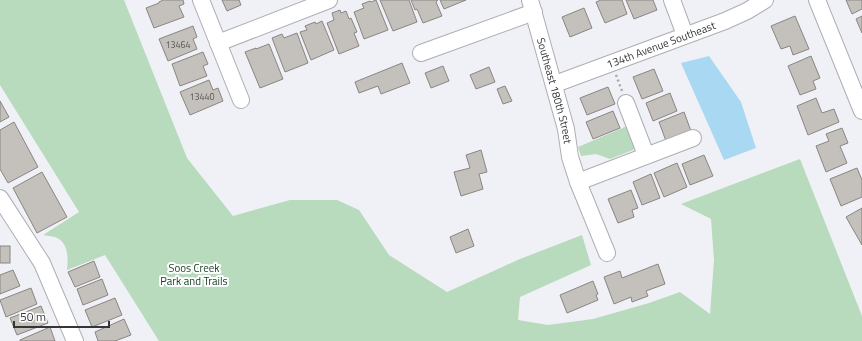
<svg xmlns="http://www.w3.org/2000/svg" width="862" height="341" font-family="'Titillium Web',sans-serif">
<rect width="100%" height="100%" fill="#f0f1f6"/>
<!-- green -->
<g fill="#b8dabd">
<path d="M0 0H124L187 158 233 216 290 200H337L359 210 389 255 447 292 520 259 582 235 591 265 520 297 518 320 548 325 593 319 649 303 680 292 710 314 714 260 711 219 681 204 800 159 862 316V341H159L105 255 67 270C68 260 69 246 59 239 55 236 48 236 43 235L79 212 0 85Z"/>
<path d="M627 126 636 147 633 150 610 159 596 154 581 156 578 147Z"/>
</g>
<!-- water -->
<path fill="#a8d8f2" d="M709 56 741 102 756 148 724 160 681 63Z"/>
<!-- building -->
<g fill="#c4c0bc" stroke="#8a8582">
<path d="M163 0H183L184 4 179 6 184 17 154 28 146 8 159 3V2Z"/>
<path d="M222 0H239L241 5 227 11Z"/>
<path d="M376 0 388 30 364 39 354 12 364 8 362 4 370 1 371 2Z"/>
<path d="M380 0H409L417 22 393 31Z"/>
<path d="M411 0H438L436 2 442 16 423 23 417 9 415 10Z"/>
<path d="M440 0H466L444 9Z"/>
<path d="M601 0H622L627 14 605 23 596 2Z"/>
<path d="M626 0H653L657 10 634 19Z"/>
<path d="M846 0H862V9L852 14Z"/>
<path d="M584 8 592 28 570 37 562 17Z"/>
<path d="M340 10 341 13 346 11 349 19 351 18 357 32 354 33 359 46 339 54 327 23 334 20 332 13Z"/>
<path d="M795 16 809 49 793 55 790 46 781 49 771 26Z"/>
<path d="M862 16V33L856 19Z"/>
<path d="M322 21 334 50 311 60 300 32 307 30 305 26 315 22 316 24Z"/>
<path d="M193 26 197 37 193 39 197 49 168 61 159 39Z"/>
<path d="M297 33 308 63 285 72 272 38 282 34 284 38Z"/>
<path d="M269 44 283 79 260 88 245 52 256 48V49Z"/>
<path d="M203 52 208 64 203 66 207 76 180 86 172 64Z"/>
<path d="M811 56 820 78 813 81 816 89 800 95 788 66Z"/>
<path d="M402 63 410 83 381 94 378 86 359 93 355 82Z"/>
<path d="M443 66 449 81 431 88 425 73Z"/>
<path d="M489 67 495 82 476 89 470 75Z"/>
<path d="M654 69 663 91 642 99 633 77Z"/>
<path d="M209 80 213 90 218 88 223 101 190 115 180 92Z"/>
<path d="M505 86 512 101 503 104 497 89Z"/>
<path d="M608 87 615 104 587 115 580 98Z"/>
<path d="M670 93 677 111 653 121 646 103Z"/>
<path d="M816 98 822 113 834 109 839 122 808 135 797 106Z"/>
<path d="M0 101 9 117 0 122Z"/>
<path d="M613 111 620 128 593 139 586 122Z"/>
<path d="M684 112 691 131 666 141 659 122Z"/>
<path d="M14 122 38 167 8 183 0 169V130Z"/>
<path d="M842 128 848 143 840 146 847 163 826 172 816 146 829 141 826 134Z"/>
<path d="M481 150 487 172 479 174 483 189 461 196 454 172 470 168 466 155Z"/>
<path d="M704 155 713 176 690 185 682 164Z"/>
<path d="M677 163 687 187 664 197 654 173Z"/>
<path d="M857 168 862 180V197L841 206 830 179Z"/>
<path d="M42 172 67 217 37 233 13 188Z"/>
<path d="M651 174 660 198 642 205 633 182Z"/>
<path d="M631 190 638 208 632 210 634 217 618 223 608 199Z"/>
<path d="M862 208V245L846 217Z"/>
<path d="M468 229 474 246 456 253 450 237Z"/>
<rect x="0" y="246" width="10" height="17"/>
<path d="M94 261 100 277 75 287 68 272Z"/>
<path d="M658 264 665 284 646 291 648 296 632 302 631 297 614 304 604 277 620 271 622 278Z"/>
<path d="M13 270 20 286 0 294V275Z"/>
<path d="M102 279 108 295 83 305 77 289Z"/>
<path d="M593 281 598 294 596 295 598 300 567 313 560 295Z"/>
<path d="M31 288 37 304 6 317 0 300Z"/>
<path d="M115 298 122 315 92 327 85 310Z"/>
<path d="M41 306 48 323 17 335 10 318Z"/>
<path d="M124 319 131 335 115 341H98L95 332Z"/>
<path d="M50 327 55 341H20V340Z"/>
</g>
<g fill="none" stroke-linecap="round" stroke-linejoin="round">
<defs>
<g id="minor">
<path d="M201 0 241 100"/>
<path id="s1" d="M530 0 566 129 570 157 578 182 607 253"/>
<path d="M672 0 685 35"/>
<path d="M817 0 862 111"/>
<path d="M218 43 329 0"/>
<path d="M421 53 534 12"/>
<path id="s2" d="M555 84 725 21 747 11 765 0"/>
<path d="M626 103 646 155"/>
<path d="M578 182 693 138"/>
<path d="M0 198 42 263 75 341"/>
</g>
</defs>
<!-- minor casing -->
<use href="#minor" stroke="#adaeb4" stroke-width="18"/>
<!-- path -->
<path stroke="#a8a9ad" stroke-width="2.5" stroke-dasharray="2 3" stroke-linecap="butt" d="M616 75 622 91"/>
<!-- minor -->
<use href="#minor" stroke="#fff" stroke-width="16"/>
</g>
<g text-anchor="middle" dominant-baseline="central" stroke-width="4" stroke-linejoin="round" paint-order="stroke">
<!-- number labels -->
<g font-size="9" fill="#585858">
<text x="178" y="44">13464</text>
<text x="202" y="96">13440</text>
</g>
<!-- street labels -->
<g font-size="11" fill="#343537" stroke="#fff">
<text stroke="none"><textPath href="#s2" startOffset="113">134th Avenue Southeast</textPath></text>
<text stroke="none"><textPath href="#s1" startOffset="94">Southeast 180th Street</textPath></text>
</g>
<!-- park labels -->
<g font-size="11" fill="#0f3b1c" stroke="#fff">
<text x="194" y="268">Soos Creek<tspan x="194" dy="13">Park and Trails</tspan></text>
</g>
</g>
<!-- scale -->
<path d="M14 321v6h95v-6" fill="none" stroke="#343537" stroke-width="2"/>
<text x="20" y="321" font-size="12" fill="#343537" stroke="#ffffff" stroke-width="3" paint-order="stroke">50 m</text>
</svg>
